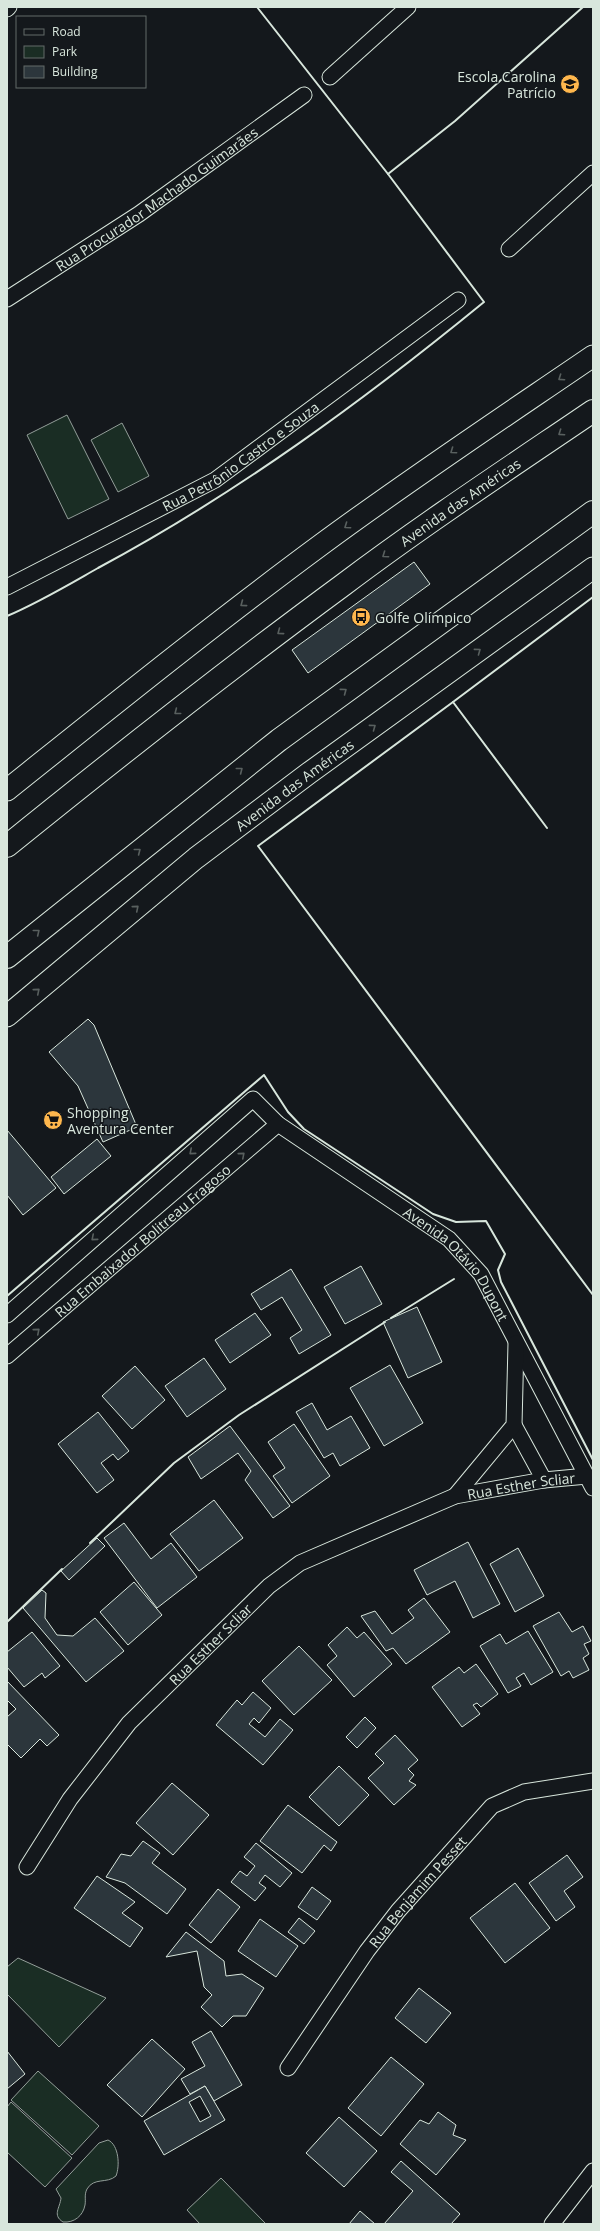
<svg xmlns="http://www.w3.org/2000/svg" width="600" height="2231" font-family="'Open Sans',sans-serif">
<rect width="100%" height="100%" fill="#14181c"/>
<!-- green -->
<g fill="#1a2d24" stroke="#939e99">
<path d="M67 415 109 499 68 519 27 435Z"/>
<path d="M122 423 149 476 118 492 91 440Z"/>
<path d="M18 1958 106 1998 59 2047 7 1994V1967Z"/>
<path d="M38 2071 99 2126 72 2155 11 2100Z"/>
<path d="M11 2102 72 2158 45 2187 7 2152V2107Z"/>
<path d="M108 2140C119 2145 120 2166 116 2176 107 2184 94 2177 87 2189 84 2195 86 2199 85 2205 83 2216 74 2223 63 2222 52 2215 60 2208 61 2198L56 2189 99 2143Z"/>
<path d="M221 2178 266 2224H200L187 2210Z"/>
</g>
<!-- building -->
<g fill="#2c363c" stroke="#d8e6dc" fill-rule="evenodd">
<path d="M414 562 430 584 308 673 292 650Z"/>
<path d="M88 1019 94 1025 137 1127 103 1142 78 1086 49 1052Z"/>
<path d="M7 1130 56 1188 23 1215 7 1195Z"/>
<path d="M97 1139 111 1156 64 1194 51 1177Z"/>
<path d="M361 1266 382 1304 345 1324 324 1287Z"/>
<path d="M291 1269 331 1335 299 1354 290 1338 302 1330 282 1297 261 1310 251 1294Z"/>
<path d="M417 1307 442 1362 408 1378 383 1322Z"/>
<path d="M255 1313 271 1335 230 1363 215 1340Z"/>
<path d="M204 1358 226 1389 187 1417 165 1386Z"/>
<path d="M390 1365 423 1423 384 1446 350 1388Z"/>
<path d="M135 1366 165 1400 132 1429 102 1396Z"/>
<path d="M312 1403 327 1430 351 1416 370 1448 340 1466 333 1453 324 1458 296 1412Z"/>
<path d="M98 1412 129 1451 118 1460 113 1454 101 1463 114 1480 97 1493 58 1444Z"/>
<path d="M294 1424 330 1476 292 1503 273 1476 285 1468 268 1442Z"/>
<path d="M230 1426 290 1506 273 1518 245 1480 251 1471 238 1453 201 1479 188 1457Z"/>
<path d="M214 1500 243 1538 199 1571 170 1534Z"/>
<path d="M124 1523 151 1559 171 1543 197 1577 157 1608 104 1538Z"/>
<path d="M97 1538 105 1546 69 1580 61 1571Z"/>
<path d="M468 1542 500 1604 473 1618 455 1581 427 1595 414 1570Z"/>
<path d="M518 1548 544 1596 515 1612 490 1564Z"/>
<path d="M134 1582 162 1615 128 1645 100 1612Z"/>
<path d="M42 1590 46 1593 45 1618 57 1635 73 1636 95 1618 124 1651 86 1682 23 1608Z"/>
<path d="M424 1598 450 1632 406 1664 393 1648 386 1651 361 1616 375 1611 392 1634 414 1618 408 1610Z"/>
<path d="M559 1612 572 1632 583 1626 591 1641 584 1644 589 1654 583 1658 589 1670 573 1678 569 1671 561 1676 533 1626Z"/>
<path d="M347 1627 357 1638 364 1632 392 1664 354 1697 327 1665 337 1656 328 1645Z"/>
<path d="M528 1631 553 1672 531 1685 524 1673 516 1678 521 1686 508 1693 480 1646 500 1634 506 1644Z"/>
<path d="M32 1632 60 1666 45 1678 42 1673 24 1687 7 1667V1652Z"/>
<path d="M299 1646 332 1680 294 1715 262 1681Z"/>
<path d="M476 1664 498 1694 481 1707 477 1703 473 1705 480 1714 462 1727 432 1687 459 1667 464 1673Z"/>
<path d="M7 1681 59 1735 47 1746 40 1739 21 1758 7 1744V1717L16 1709 7 1700Z"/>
<path d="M253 1692 271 1708 259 1723 254 1718 249 1724 265 1737 280 1719 293 1730 263 1765 216 1725 237 1700 242 1705Z"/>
<path d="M365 1717 376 1728 357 1748 346 1737Z"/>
<path d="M395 1735 418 1760 408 1769 414 1775 409 1781 416 1785 394 1805 368 1778 384 1763 375 1754Z"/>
<path d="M339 1766 369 1795 339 1826 309 1797Z"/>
<path d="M172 1783 209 1815 173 1855 136 1823Z"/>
<path d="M288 1805 337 1842 331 1851 324 1845 302 1873 260 1841Z"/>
<path d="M143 1841 160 1853 152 1863 186 1889 167 1914 125 1883 106 1877 121 1854 131 1856Z"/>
<path d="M256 1843 292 1873 280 1887 265 1875 259 1883 266 1888 255 1901 231 1882 240 1871 247 1876 255 1866 244 1857Z"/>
<path d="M567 1855 583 1877 564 1891 575 1907 556 1921 529 1883Z"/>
<path d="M97 1876 135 1902 122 1913 143 1928 130 1947 74 1908Z"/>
<path d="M515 1883 550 1928 505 1963 470 1918Z"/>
<path d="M312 1887 331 1901 317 1920 298 1907Z"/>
<path d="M218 1889 240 1907 211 1943 189 1925Z"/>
<path d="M299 1918 315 1931 304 1944 288 1932Z"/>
<path d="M260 1919 298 1946 276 1977 238 1951Z"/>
<path d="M186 1932 224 1961 226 1976 242 1974 264 1988 246 2016H233L222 2027 201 2007 212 1995 204 1987 197 1951 166 1957Z"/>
<path d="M419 1988 451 2013 426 2043 395 2018Z"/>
<path d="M211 2031 242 2085 214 2101 205 2086 190 2094 181 2079 205 2066 192 2042Z"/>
<path d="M152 2039 185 2069 142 2117 107 2085Z"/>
<path d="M7 2051 25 2074 7 2089Z"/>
<path d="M391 2057 424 2084 381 2136 348 2108Z"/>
<path d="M205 2086 225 2120 164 2155 144 2121ZM200 2096 211 2116 200 2122 189 2102Z"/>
<path d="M438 2112 456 2125 453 2135 466 2140 436 2175 400 2144 420 2120 429 2124Z"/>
<path d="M339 2117 377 2151 344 2187 306 2153Z"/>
<path d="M401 2161 460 2214 451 2224H384L413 2191 391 2172Z"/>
<path d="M360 2211 375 2224H349Z"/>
</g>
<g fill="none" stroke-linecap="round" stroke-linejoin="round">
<defs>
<g id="street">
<path d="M7 9 9 7"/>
<path d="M330 77 408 7"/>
<path d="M509 249 593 173"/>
<path id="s1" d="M7 299 139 214 304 95"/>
<path id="s2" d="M7 587 215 480 458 300"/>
<path id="s3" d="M7 1315 253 1099 278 1124 449 1239 481 1274 593 1488"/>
<path id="s4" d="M7 1356 278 1124"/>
<path d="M514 1425 544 1480"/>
<path d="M455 1496 514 1425 516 1343"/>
<path id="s5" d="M27 1867 70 1799 129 1723 269 1586 300 1563 455 1496 544 1480 587 1476"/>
<path id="s6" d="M288 2068 367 1951 398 1911 492 1806 524 1792 593 1781"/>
<path d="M552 2224 593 2171"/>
</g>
<g id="secondary">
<path d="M7 790C111 707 215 623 322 544 410 479 502 418 593 356"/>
<path id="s7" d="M7 1016 196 858 309 773 593 568"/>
</g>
<g id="highway">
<path id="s8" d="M7 846C117 757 229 669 343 585 424 524 509 468 593 411"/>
<path d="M7 957 279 740 593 512"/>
</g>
</defs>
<!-- street casing -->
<use href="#street" stroke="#d8e6dc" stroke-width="17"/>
<!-- secondary casing -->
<use href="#secondary" stroke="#d8e6dc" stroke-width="23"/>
<!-- highway casing -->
<use href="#highway" stroke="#d8e6dc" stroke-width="24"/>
<!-- street -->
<use href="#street" stroke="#14181c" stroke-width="15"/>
<!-- secondary -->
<use href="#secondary" stroke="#14181c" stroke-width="21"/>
<!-- highway -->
<use href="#highway" stroke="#14181c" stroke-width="22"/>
<!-- wall -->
<g stroke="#d8e6dc" stroke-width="2">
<path d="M388 174 455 121 583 7"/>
<path d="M7 616C38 603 68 585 98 568 236 494 363 401 484 302L388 174 257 7"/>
<path d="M453 702 593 597"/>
<path d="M547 828 453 702 258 846 593 1295"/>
<path d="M7 1296 264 1075 288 1112 304 1129 433 1214 456 1222 486 1221 505 1254 498 1270 501 1282 593 1460"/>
<path d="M391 1318 454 1279"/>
<path d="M90 1543 174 1463 239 1415 385 1322"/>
<path d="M7 1622 62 1569"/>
</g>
</g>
<!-- one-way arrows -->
<defs><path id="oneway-chevron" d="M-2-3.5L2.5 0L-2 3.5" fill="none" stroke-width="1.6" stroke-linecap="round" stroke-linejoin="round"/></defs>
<g stroke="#59605f">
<use href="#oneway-chevron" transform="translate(561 378) rotate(146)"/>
<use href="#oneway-chevron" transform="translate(561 433) rotate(146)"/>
<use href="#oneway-chevron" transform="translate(453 451) rotate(145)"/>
<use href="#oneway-chevron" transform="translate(347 526) rotate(145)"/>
<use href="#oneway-chevron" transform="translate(385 555) rotate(145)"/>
<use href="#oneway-chevron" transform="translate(243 604) rotate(143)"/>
<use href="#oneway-chevron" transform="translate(280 632) rotate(143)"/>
<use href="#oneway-chevron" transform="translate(478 651) rotate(-36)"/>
<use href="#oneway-chevron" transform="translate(344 691) rotate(-37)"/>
<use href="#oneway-chevron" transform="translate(177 712) rotate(142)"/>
<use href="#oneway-chevron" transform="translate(373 727) rotate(-36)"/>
<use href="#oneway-chevron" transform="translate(240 770) rotate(-38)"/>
<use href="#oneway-chevron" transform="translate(138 851) rotate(-38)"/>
<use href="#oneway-chevron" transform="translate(136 908) rotate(-40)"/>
<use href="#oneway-chevron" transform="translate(37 932) rotate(-39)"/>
<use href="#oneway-chevron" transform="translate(37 991) rotate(-40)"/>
<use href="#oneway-chevron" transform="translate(192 1152) rotate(139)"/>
<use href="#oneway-chevron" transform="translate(242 1155) rotate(-41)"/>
<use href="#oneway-chevron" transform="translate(94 1238) rotate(139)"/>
<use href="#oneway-chevron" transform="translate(37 1331) rotate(-41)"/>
</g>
<!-- icons -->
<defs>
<symbol id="school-disc" viewBox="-11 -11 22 22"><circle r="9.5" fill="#ffb74d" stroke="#14181c"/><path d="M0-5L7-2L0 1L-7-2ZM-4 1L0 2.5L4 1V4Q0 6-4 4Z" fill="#111"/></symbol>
<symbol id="bus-disc" viewBox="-11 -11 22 22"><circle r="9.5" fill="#ffb74d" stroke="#14181c"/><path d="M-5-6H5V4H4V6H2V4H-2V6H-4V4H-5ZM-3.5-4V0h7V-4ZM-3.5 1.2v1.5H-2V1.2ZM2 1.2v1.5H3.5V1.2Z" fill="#111"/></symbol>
<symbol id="supermarket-disc" viewBox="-11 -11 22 22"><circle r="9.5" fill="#ffb74d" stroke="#14181c"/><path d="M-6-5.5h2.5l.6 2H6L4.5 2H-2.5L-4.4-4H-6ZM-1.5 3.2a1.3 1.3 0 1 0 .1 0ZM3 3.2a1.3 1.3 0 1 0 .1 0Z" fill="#111"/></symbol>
</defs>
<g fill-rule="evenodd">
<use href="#school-disc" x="559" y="73" width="22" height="22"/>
<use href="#bus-disc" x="350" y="606" width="22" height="22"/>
<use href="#supermarket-disc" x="42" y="1109" width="22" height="22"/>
</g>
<g text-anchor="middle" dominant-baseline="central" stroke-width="3" stroke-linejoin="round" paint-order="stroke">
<!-- poi labels -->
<g font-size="14" fill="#d8e6dc" stroke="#14181c" text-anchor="start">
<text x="556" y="76" text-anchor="end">Escola Carolina<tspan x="556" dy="16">Patrício</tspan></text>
<text x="375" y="617">Golfe Olímpico</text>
<text x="67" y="1112">Shopping<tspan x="67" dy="16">Aventura Center</tspan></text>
</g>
<!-- street labels -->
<g font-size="14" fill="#d8e6dc" stroke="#14181c">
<text stroke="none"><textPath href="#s1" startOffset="180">Rua Procurador Machado Guimarães</textPath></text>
<text stroke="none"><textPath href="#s2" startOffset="268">Rua Petrônio Castro e Souza</textPath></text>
<text stroke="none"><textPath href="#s8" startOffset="569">Avenida das Américas</textPath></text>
<text stroke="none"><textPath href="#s7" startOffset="369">Avenida das Américas</textPath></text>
<text stroke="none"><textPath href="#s4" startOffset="178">Rua Embaixador Bolitreau Fragoso</textPath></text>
<text stroke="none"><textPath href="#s3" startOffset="592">Avenida Otávio Dupont</textPath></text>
<text stroke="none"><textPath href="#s5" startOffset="647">Rua Esther Scliar</textPath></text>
<text stroke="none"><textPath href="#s5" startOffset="290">Rua Esther Scliar</textPath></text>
<text stroke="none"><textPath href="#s6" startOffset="219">Rua Benjamim Pesset</textPath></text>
</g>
</g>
<!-- border -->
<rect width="600" height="2231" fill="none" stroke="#d8e6dc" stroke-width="16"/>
<!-- legend -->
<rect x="16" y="16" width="130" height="72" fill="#14181c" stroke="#626a69"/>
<rect x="24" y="29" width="20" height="6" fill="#14181c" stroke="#626a69"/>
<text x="52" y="36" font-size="12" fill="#d8e6dc">Road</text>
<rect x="24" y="46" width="20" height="12" fill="#1a2d24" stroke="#626a69"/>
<text x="52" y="56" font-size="12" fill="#d8e6dc">Park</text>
<rect x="24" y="66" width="20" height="12" fill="#2c363c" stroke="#626a69"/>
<text x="52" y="76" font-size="12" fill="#d8e6dc">Building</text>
</svg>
